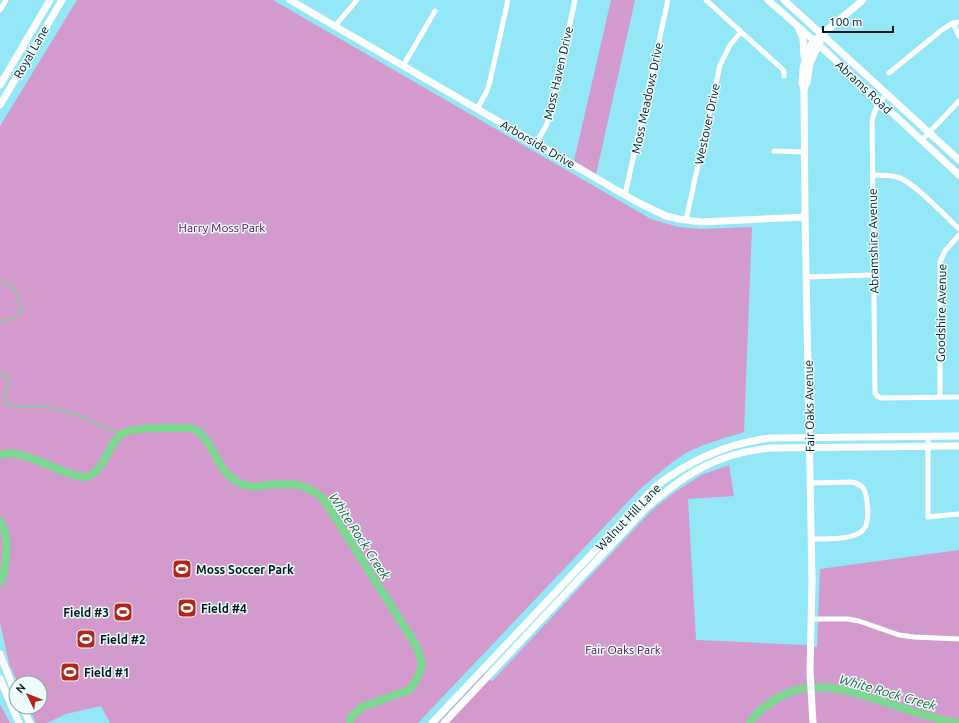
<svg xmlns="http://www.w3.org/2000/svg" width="959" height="723" font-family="Ubuntu,sans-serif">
<rect width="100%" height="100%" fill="#94e7f6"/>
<!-- green -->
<g fill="#d39acd">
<path d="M77 0H273L651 219 678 227 701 229 752 227 744 432C725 438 706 443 688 452 670 462 655 477 639 490L418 723H110L101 706 66 714 47 723H36L35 722 29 707H40V683H18L9 664 0 622V126Z"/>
<path d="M611 0H635L596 174 574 161Z"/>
<path d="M729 465 734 496 688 499 696 640 805 645 817 647 820 569 959 550V723H438L484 674 492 681 652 510 675 492 701 475Z"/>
<path d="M0 704 10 723H0Z"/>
</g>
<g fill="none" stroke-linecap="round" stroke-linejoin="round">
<!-- stream -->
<g stroke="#7cd791" stroke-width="1.5">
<path d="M0 280C15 284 20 296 21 311 15 319 10 321 0 320"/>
<path d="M0 373 9 377C12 387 1 395 6 402 13 411 36 405 47 407 57 409 67 412 77 415 92 421 106 430 122 434"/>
</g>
<!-- river -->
<g stroke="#7cd791" stroke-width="8">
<path d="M0 455C20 446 60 475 83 477 103 478 107 444 122 434 129 429 151 428 160 428 168 428 187 427 193 429 216 438 214 478 248 486 254 488 261 486 266 485 294 484 300 481 323 498L417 647 422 665 417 679 409 690 362 707 351 717 350 723"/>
<path d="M0 521C2 526 5 531 6 536 7 546 6 575 0 582"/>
<path d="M750 723C757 711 761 710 772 702 808 676 846 690 884 702 904 709 925 715 945 721L959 723"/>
</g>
<!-- street -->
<g stroke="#fff" stroke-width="5">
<path d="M706 0 780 67 784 71V76"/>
<path d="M0 10 6 0"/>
<path d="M953 23 959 36"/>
<path d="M335 26 357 0"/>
<path d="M403 66 435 11"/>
<path d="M889 73 943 29 953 23 959 22"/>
<path d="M887 94C879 101 874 110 872 121L875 393 877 396 881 398 959 397"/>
<path d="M477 109 487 91 490 81 508 0"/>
<path d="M922 140 959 101"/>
<path d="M536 143 546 126 550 115 575 0"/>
<path d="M774 151 805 152"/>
<path d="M872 175C881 175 889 175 897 177 913 181 945 216 959 229"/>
<path d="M625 195 668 0"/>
<path d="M686 220 720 65 730 45 741 32"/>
<path d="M807 277 873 275"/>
<path d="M940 397V262L945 251 959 235"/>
<path d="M928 437V517L959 514"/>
<path d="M811 483 852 482C856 483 860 484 863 488 867 493 869 515 867 521 867 525 864 529 861 532 849 540 825 539 811 539"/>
<path d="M811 619H848L859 621 899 635 914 637 959 639"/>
</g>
<!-- secondary -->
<g stroke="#fff" stroke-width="7">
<path d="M290 0 637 202 666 216 679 219 701 222 805 217"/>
<path d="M768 0 819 45 959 175"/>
<path d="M784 0 959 160"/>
<path d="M799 29 803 39 804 56"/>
<path d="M0 85 50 0"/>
<path d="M804 88 807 83 810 63 820 42"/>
<path d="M0 105 62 0"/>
<path d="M0 654 16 695"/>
<path d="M0 679 19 723"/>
<path d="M22 707 30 723"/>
<path d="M432 723 655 487C690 460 727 443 771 438L959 436"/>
<path d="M444 723 646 508C685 474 717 453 771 448L959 446"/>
<path d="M813 723 810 671 812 579 805 217 804 88 802 84 803 69 806 56 810 46 814 41 863 0"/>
</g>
</g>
<!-- icons -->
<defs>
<symbol id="stadium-square" viewBox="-11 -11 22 22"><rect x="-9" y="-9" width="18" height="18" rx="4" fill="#b32516" stroke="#edfcff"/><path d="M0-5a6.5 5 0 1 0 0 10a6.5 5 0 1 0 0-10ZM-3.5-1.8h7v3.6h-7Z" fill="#fff"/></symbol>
</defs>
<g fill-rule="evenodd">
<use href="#stadium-square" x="171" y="558" width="22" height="22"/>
<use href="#stadium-square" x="176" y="597" width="22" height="22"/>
<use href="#stadium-square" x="112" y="601" width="22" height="22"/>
<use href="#stadium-square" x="75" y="628" width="22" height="22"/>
<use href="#stadium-square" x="59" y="661" width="22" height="22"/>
</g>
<g text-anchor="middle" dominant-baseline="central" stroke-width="3" stroke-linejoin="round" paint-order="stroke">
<!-- street labels -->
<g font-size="12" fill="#00181c" stroke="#edfcff">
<text transform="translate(31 52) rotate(-60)">Royal Lane</text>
<text transform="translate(558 73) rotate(-77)">Moss Haven Drive</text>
<text transform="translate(864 87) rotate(43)">Abrams Road</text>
<text transform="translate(647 98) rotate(-78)">Moss Meadows Drive</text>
<text transform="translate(707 124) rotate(-78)">Westover Drive</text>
<text transform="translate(538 144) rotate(30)">Arborside Drive</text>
<text transform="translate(873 241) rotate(-91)">Abramshire Avenue</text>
<text transform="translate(941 313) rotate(-89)">Goodshire Avenue</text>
<text transform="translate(809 406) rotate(-91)">Fair Oaks Avenue</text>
<text transform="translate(628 517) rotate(-46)">Walnut Hill Lane</text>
</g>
<!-- park labels -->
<g font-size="12" fill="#520b4f" stroke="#edfcff">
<text x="222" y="227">Harry Moss Park</text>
<text x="623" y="649">Fair Oaks Park</text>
</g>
<!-- poi labels -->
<g font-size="12" font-weight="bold" fill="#00181c" stroke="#edfcff" text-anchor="start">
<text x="196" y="569">Moss Soccer Park</text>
<text x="201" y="608">Field #4</text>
<text x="109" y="612" text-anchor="end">Field #3</text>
<text x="100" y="639">Field #2</text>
<text x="84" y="672">Field #1</text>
</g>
<!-- water labels -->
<g font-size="13" font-style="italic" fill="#226235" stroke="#edfcff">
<text transform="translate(360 536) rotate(57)">White Rock Creek</text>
<text transform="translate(888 692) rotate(16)">White Rock Creek</text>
</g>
</g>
<!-- north arrow -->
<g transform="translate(28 695) rotate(313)"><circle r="19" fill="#edfcff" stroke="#8ea1a4"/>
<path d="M0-3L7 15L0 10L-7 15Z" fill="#b32516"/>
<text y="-6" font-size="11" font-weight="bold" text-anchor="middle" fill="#00181c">N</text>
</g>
<!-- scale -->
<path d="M823 26v6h70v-6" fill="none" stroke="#00181c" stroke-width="2"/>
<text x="829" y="26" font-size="12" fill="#00181c" stroke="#edfcff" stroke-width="3" paint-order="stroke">100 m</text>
</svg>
